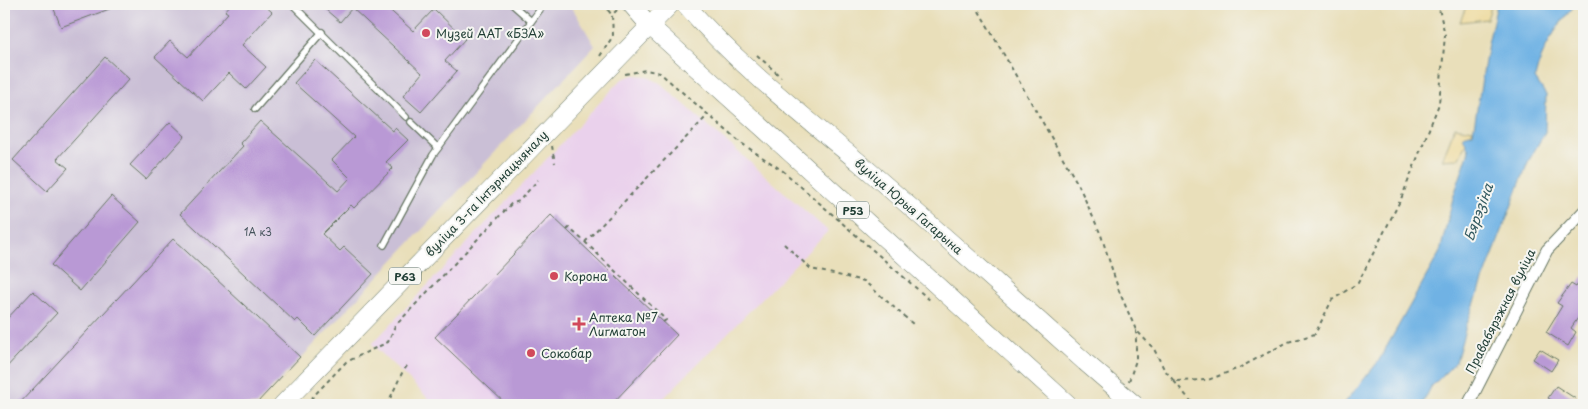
<svg xmlns="http://www.w3.org/2000/svg" width="1588" height="409" font-family="'Playpen Sans',sans-serif">
<rect width="100%" height="100%" fill="#f6f6f2"/>
<filter id="ink" filterUnits="userSpaceOnUse"><feTurbulence type="fractalNoise" baseFrequency=".02" numOctaves="2"/><feDisplacementMap in="SourceGraphic" scale="10" xChannelSelector="R" yChannelSelector="G"/><feConvolveMatrix kernelMatrix="1 2 1 2 8 2 1 2 1" color-interpolation-filters="sRGB"/></filter>
<filter id="wash" filterUnits="userSpaceOnUse"><feTurbulence type="fractalNoise" baseFrequency=".0096" numOctaves="4" result="noise"/><feDisplacementMap in="SourceGraphic" scale="20" xChannelSelector="R" yChannelSelector="G"/><feGaussianBlur stdDeviation="1.12" result="paint"/><feColorMatrix in="noise" values="0 0 0 0 0 0 0 0 0 0 0 0 0 0 0 0 0 1.4 0 .05"/><feComposite in="paint" operator="in"/></filter>
<g filter="url(#wash)">
<rect width="100%" height="100%" fill="#e9dfba"/>
<!-- built -->
<path fill="#ead1ec" d="M634 75 646 76 660 83 828 231 657 405H435L372 344 622 79Z"/>
<!-- industrial -->
<path fill="#cabfd6" d="M4 4H570L595 46 257 405H4Z"/>
<!-- sand -->
<g fill="#eeda9e" stroke="#868c69">
<path d="M1467 4H1492L1487 19 1460 22Z"/>
<path d="M1455 127 1473 130 1458 159 1442 160Z"/>
</g>
<!-- water -->
<path fill="#6fb2e4" stroke="#47788c" d="M1497 4H1576C1557 25 1541 50 1535 78L1546 95 1545 132 1528 162 1466 326 1456 362 1431 387 1422 405H1343L1378 362 1440 252 1453 198 1469 151 1463 136 1473 133 1488 43Z"/>
<g id="blocks">
<!-- building -->
<g fill="#b999d5">
<path d="M52 4H120V5L61 27Z"/>
<path d="M231 4H263L272 12 242 45 266 67 246 89 229 73 203 101 155 57 170 41 188 57 228 13 225 11Z"/>
<path d="M319 4H383L413 31 434 9 465 39 445 61 457 71 421 112 403 96 422 73 352 8 340 22Z"/>
<path d="M105 57 129 79 57 159 68 168 47 191 13 160Z"/>
<path d="M315 60 393 131 395 128 408 140 386 162 393 168 354 208 351 205 322 234 340 251 344 247 373 274 315 336 298 319 295 322 180 214 243 146 240 143 260 121 338 191 350 178 332 160 354 137 294 83Z"/>
<path d="M170 122 185 136 146 179 130 165Z"/>
<path d="M111 196 140 222 80 291 51 265Z"/>
<path d="M551 215 677 335 611 405H507L435 337Z"/>
<path d="M173 239 300 357 255 405H18Z"/>
<path d="M1584 275V309L1571 328 1576 332 1568 346 1546 332 1562 306 1557 303 1571 284 1576 287Z"/>
<path d="M33 291 57 313 4 370V322Z"/>
<path d="M1540 349 1558 360 1551 371 1533 359Z"/>
<path d="M1556 386 1576 399 1572 405H1559L1548 398Z"/>
</g>
</g>
</g>
<g filter="url(#ink)">
<use href="#blocks" fill-opacity="0" stroke="#667663" stroke-width="1"/>
<g fill="none" stroke-linecap="round" stroke-linejoin="round">
<defs>
<g id="service">
<path d="M292 4 406 117"/>
<path d="M512 4 531 21"/>
<path d="M255 109 322 32"/>
<path d="M411 122 438 148"/>
<path d="M384 245 433 155 544 4"/>
</g>
<path id="minor" d="M1468 405 1547 250 1584 211"/>
<g id="primary">
<path d="M631 4 649 25 1069 405"/>
<path d="M685 4C737 64 800 113 861 164 936 229 1011 295 1085 362"/>
<path d="M282 405 671 4"/>
</g>
</defs>
<!-- service casing -->
<use href="#service" stroke="#667663" stroke-width="8"/>
<!-- minor casing -->
<use href="#minor" stroke="#667663" stroke-width="13"/>
<!-- primary casing -->
<use href="#primary" stroke="#667663" stroke-width="19"/>
<!-- path -->
<g stroke="#667663" stroke-width="2" stroke-dasharray="4 4" stroke-linecap="butt">
<path d="M603 4 612 15"/>
<path d="M975 4 1079 186 1101 235 1119 291 1136 330 1154 349 1164 369 1174 381 1208 380 1239 368 1288 342 1315 334 1332 300 1358 283 1401 199 1439 104 1445 35 1438 4"/>
<path d="M1473 4 1476 6"/>
<path d="M757 55 781 77"/>
<path d="M600 56 613 36 612 15 618 9"/>
<path d="M625 74 646 70 660 73 741 143 783 171 932 302"/>
<path d="M552 146 555 163"/>
<path d="M567 230 569 228 585 242 707 116"/>
<path d="M585 242 666 320 663 322"/>
<path d="M784 244 811 269 864 281 914 325"/>
<path d="M1129 381 1136 360V330"/>
<path d="M1174 381 1194 405"/>
<path d="M305 405 346 362 388 342 395 326 511 204 519 201 538 180"/>
<path d="M387 405 402 373 409 363"/>
</g>
<!-- service -->
<use href="#service" stroke="#fff" stroke-width="5.5"/>
<!-- minor -->
<use href="#minor" stroke="#fff" stroke-width="11"/>
<!-- primary -->
<use href="#primary" stroke="#fff" stroke-width="18"/>
<defs>
<path id="primary-bridge" d="M1085 362 1135 405"/>
</defs>
<!-- primary-bridge casing -->
<use href="#primary-bridge" stroke="#667663" stroke-width="19" stroke-linecap="butt"/>
<!-- primary-bridge -->
<use href="#primary-bridge" stroke="#fff" stroke-width="18"/>
</g>
</g>
<!-- markers -->
<g fill="#d1495b" stroke="#f6f6f2" stroke-width="2">
<circle cx="426" cy="33" r="5"/>
<circle cx="554" cy="276" r="5"/>
<path d="M576.5 316.5h5v5h5v5h-5v5h-5v-5h-5v-5h5z"/>
<circle cx="531" cy="353" r="5"/>
</g>
<g text-anchor="middle" dominant-baseline="central" stroke-width="4" stroke-linejoin="round" paint-order="stroke">
<!-- number labels -->
<g font-size="10" fill="#46545c">
<text x="258" y="231">1А к3</text>
</g>
<!-- shield labels -->
<g fill="#f6f6f2" stroke="#60746d" stroke-width="1">
<rect x="837" y="201.5" width="32" height="17" rx="4"/>
<rect x="389" y="267.5" width="32" height="17" rx="4"/>
</g>
<g font-size="11" font-weight="bold" fill="#1f3d34">
<text x="853" y="210">Р53</text>
<text x="405" y="276">Р63</text>
</g>
<!-- poi labels -->
<g font-size="12" fill="#1f3d34" stroke="#f6f6f2" text-anchor="start">
<text x="436" y="33">Музей ААТ «БЗА»</text>
<text x="564" y="276">Корона</text>
<text x="589" y="317">Аптека №7<tspan x="589" dy="14">Лигматон</tspan></text>
<text x="541" y="353">Сокобар</text>
</g>
<!-- street labels -->
<g font-size="12" fill="#1f3d34" stroke="#f6f6f2">
<text transform="translate(486 193) rotate(-46)">вуліца 3-га Інтэрнацыяналу</text>
<text transform="translate(909 206) rotate(41)">вуліца Юрыя Гагарына</text>
<text transform="translate(1500 311) rotate(-63)">Правабярэжная вуліца</text>
</g>
<!-- water labels -->
<g font-size="14" font-style="italic" fill="#335a60" stroke="#f6f6f2">
<text transform="translate(1478 212) rotate(-70)">Бярэзіна</text>
</g>
</g>
<!-- margin -->
<rect width="1588" height="409" fill="none" stroke="#f6f6f2" stroke-width="20"/>
</svg>
